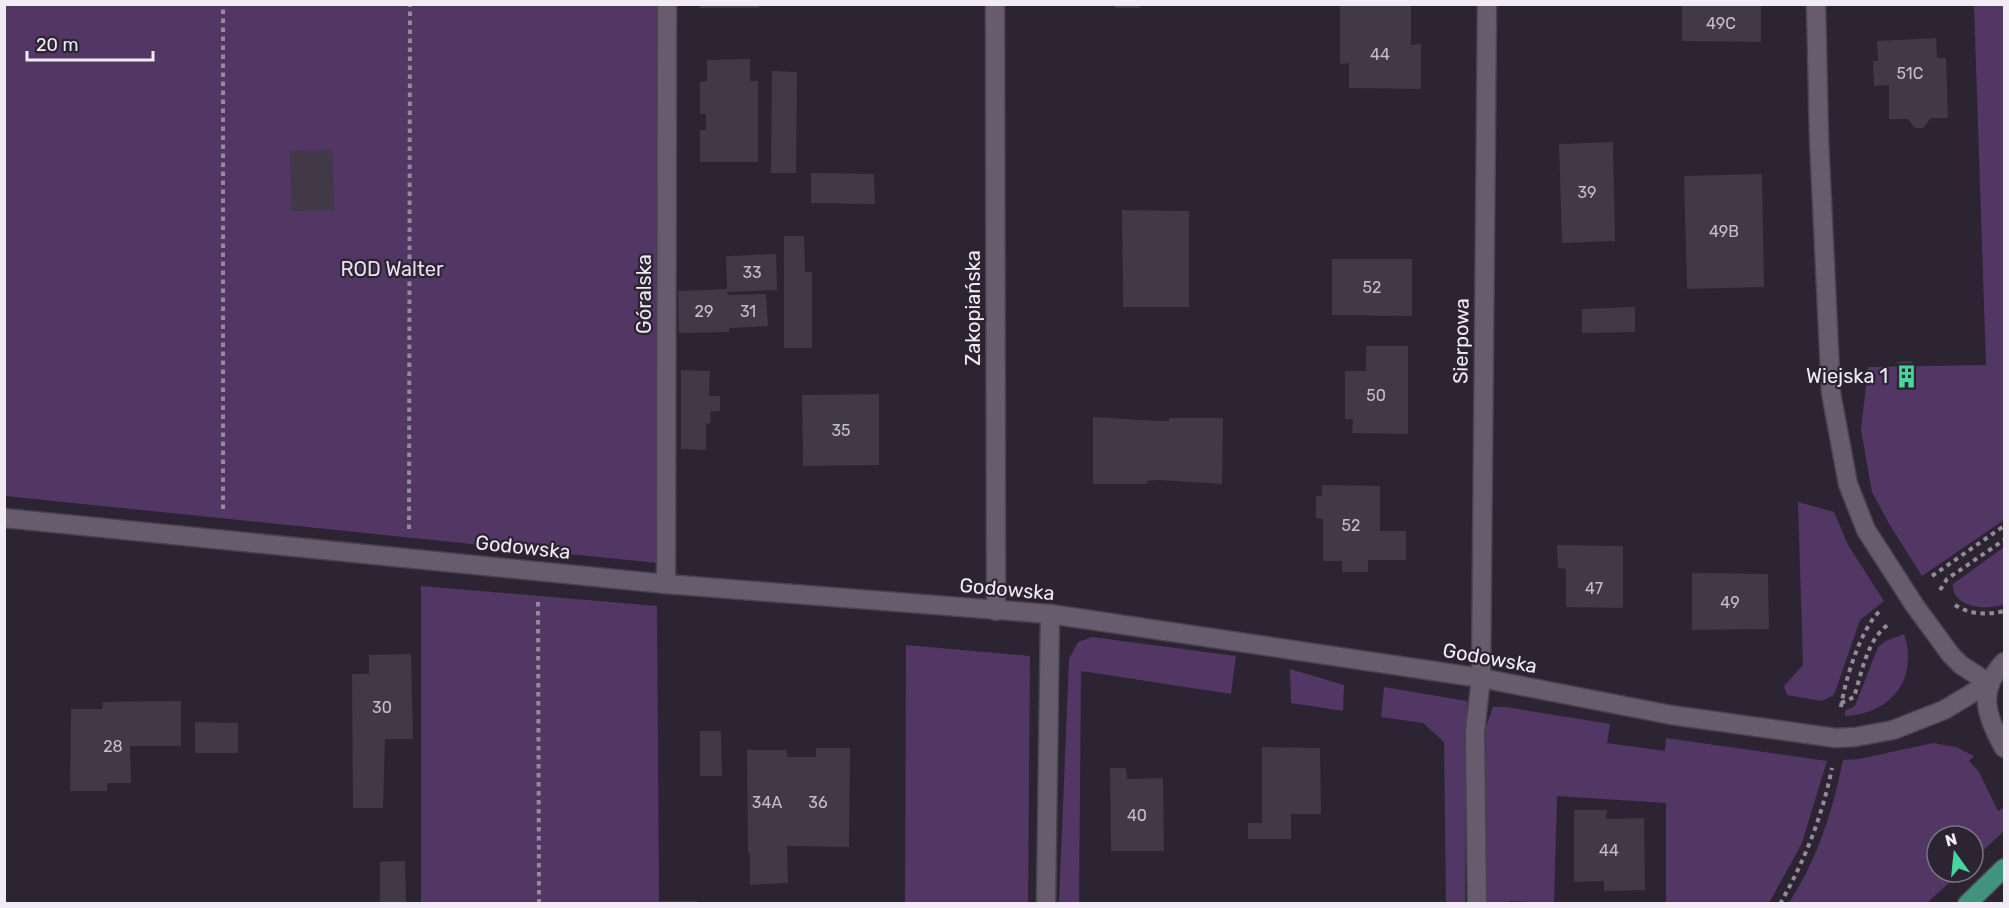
<svg xmlns="http://www.w3.org/2000/svg" width="2009" height="908" font-family="Rubik,sans-serif">
<rect width="100%" height="100%" fill="#2c2432"/>
<!-- green -->
<g fill="#523664">
<path d="M5 5H657V563L5 496Z"/>
<path d="M1974 5H2004V520L1922 576 1888 522 1872 492 1861 430 1868 367 1986 365Z"/>
<path d="M1798 502 1834 512 1848 545 1884 601 1860 620 1834 695 1822 701 1787 695 1784 686 1803 665Z"/>
<path d="M2004 547V604C1989 611 1951 608 1953 584Z"/>
<path d="M421 586 657 606 659 903H421Z"/>
<path d="M1904 634C1919 679 1891 714 1845 716V711L1855 706 1878 647 1886 641Z"/>
<path d="M1092 637 1236 656 1231 694 1081 671 1079 903H1059L1069 659 1078 642Z"/>
<path d="M906 645 1030 656 1028 903H905Z"/>
<path d="M1290 669 1344 685 1343 711 1291 703Z"/>
<path d="M1384 687 1467 701 1465 903H1446L1444 742 1423 723 1381 717Z"/>
<path d="M1493 707H1506L1610 724 1607 743 1665 751 1666 738 1827 761 1802 843 1769 903H1666V803L1557 796 1554 903 1509 901V903H1487L1485 729Z"/>
<path d="M1933 743 1956 747 1974 756 1969 761 1979 772 1998 811 2003 808 2004 810V831L1973 860V836H1937V872H1961L1927 903H1789C1818 857 1832 814 1843 760L1859 759Z"/>
</g>
<!-- building -->
<g fill="#413848">
<rect x="700" y="4" width="59" height="4"/>
<path d="M1115 4H1139L1140 8H1115Z"/>
<path d="M1340 4H1411V45L1421 44V89L1349 88V63L1340 64Z"/>
<path d="M1682 5H1761V42L1682 41Z"/>
<path d="M1936 38 1937 58H1946L1948 118H1931L1923 128H1915L1908 119H1889V85L1874 86 1873 61H1878L1877 41Z"/>
<path d="M750 59V81H758V162H700V130H706V114H700V82L707 81V60Z"/>
<path d="M772 71 797 72 796 173H771Z"/>
<path d="M1613 142 1615 241 1562 243 1559 144Z"/>
<path d="M332 150 334 210 292 211 290 151Z"/>
<path d="M811 173 874 174 875 204 811 203Z"/>
<path d="M1762 174 1764 287 1687 289 1684 176Z"/>
<path d="M1122 210 1189 211V307H1123Z"/>
<path d="M784 236H804L805 272H812V348H784Z"/>
<path d="M776 254 777 290 727 292 728 295 766 294 768 326 729 328V332L679 333 678 291 727 289 726 256Z"/>
<path d="M1332 259H1412V316L1332 315Z"/>
<path d="M1635 307V332L1582 333V309Z"/>
<path d="M1366 346H1408V434L1352 433 1353 419H1345V371H1366Z"/>
<path d="M1912 361 1915 389 1899 390 1897 362Z"/>
<path d="M681 370 710 371 709 396H720V411L710 412 711 423 706 424V450L681 449Z"/>
<path d="M879 394V465L803 466 802 395Z"/>
<path d="M1093 417 1158 421H1169V418H1223L1222 484 1158 480 1147 481V484H1093Z"/>
<path d="M1322 485 1380 486V531H1406V560H1368V572H1342V561H1323V519L1316 518V496H1322Z"/>
<path d="M1557 545 1623 546V608L1566 607V569L1558 568Z"/>
<path d="M1692 573 1768 574 1769 629 1692 630Z"/>
<path d="M411 654 413 739H385L383 808H353L352 674H369V655Z"/>
<path d="M181 701V746H130L131 783H107V791H70L71 709H102L103 702Z"/>
<path d="M195 722 238 723V753H195Z"/>
<path d="M700 731H721L722 776H700Z"/>
<path d="M1262 747 1320 748 1321 814H1291V839H1248V823H1262Z"/>
<path d="M816 748H850L849 847 787 846 788 883 750 885V853H748L747 750H787V757H816Z"/>
<path d="M1110 768H1126L1127 779 1163 778 1164 851H1111Z"/>
<path d="M1574 810H1607L1606 819 1644 818 1645 890 1604 891V881L1574 882Z"/>
<path d="M405 861 406 904H380V862Z"/>
<rect x="658" y="901" width="39" height="3"/>
</g>
<g fill="none" stroke-linecap="round" stroke-linejoin="round">
<defs>
<g id="lane">
<path d="M666 584 667 4"/>
<path d="M1046 904 1050 614"/>
<path d="M1477 904 1475 731 1481 678"/>
</g>
<g id="street">
<path d="M995 4 996 611"/>
<path d="M4 518 666 584 1050 614 1481 678 1671 715 1836 738 1855 737 1893 730 1944 710 1989 683 1961 665 1951 655 1915 606 1866 530 1848 484 1831 393 1819 139 1816 4"/>
<path d="M1481 678 1487 4"/>
</g>
<path id="secondary" d="M2004 662C1977 691 1986 716 2004 748"/>
<path id="primary" d="M1967 904 2004 868"/>
</defs>
<!-- lane casing -->
<use href="#lane" stroke="#4a424f" stroke-width="21"/>
<!-- street casing -->
<use href="#street" stroke="#4a424f" stroke-width="21"/>
<!-- secondary casing -->
<use href="#secondary" stroke="#4a424f" stroke-width="21"/>
<!-- primary casing -->
<use href="#primary" stroke="#4a424f" stroke-width="21"/>
<!-- path -->
<g stroke="#938c98" stroke-width="4" stroke-dasharray="4.5 4.5" stroke-linecap="butt">
<path d="M223 509V4"/>
<path d="M409 529 410 4"/>
<path d="M1932 576 2004 526"/>
<path d="M1940 590 1947 579 2004 540"/>
<path d="M538 602 539 904"/>
<path d="M1955 605C1970 615 1988 615 2004 611"/>
<path d="M1841 703 1854 697C1862 672 1867 639 1889 624"/>
<path d="M1841 707C1845 680 1861 627 1881 610"/>
<path d="M1780 904C1805 860 1822 817 1832 768"/>
</g>
<!-- lane -->
<use href="#lane" stroke="#665c6d" stroke-width="18"/>
<!-- street -->
<use href="#street" stroke="#665c6d" stroke-width="18"/>
<!-- secondary -->
<use href="#secondary" stroke="#665c6d" stroke-width="18"/>
<!-- primary -->
<use href="#primary" stroke="#40947b" stroke-width="18"/>
</g>
<!-- icons -->
<defs>
<symbol id="building-bare" viewBox="-9 -9 18 18"><path d="M-4-6H4V6H1V3H-1V6H-4ZM-2.5-4.3h1.7v1.8h-1.7ZM.8-4.3h1.7v1.8H.8ZM-2.5-1h1.7V.8h-1.7ZM.8-1h1.7V.8H.8Z" fill="#48d49d" stroke="#2c2432" stroke-width="2.5" paint-order="stroke"/></symbol>
</defs>
<g fill-rule="evenodd">
<use href="#building-bare" x="1890" y="360" width="33" height="33"/>
</g>
<g text-anchor="middle" dominant-baseline="central" stroke-width="4.5" stroke-linejoin="round" paint-order="stroke">
<!-- number labels -->
<g font-size="16" fill="#c4beca">
<text x="1721" y="23">49C</text>
<text x="1380" y="54">44</text>
<text x="1910" y="73">51C</text>
<text x="1587" y="192">39</text>
<text x="1724" y="231">49B</text>
<text x="752" y="272">33</text>
<text x="1372" y="287">52</text>
<text x="704" y="311">29</text>
<text x="748" y="311">31</text>
<text x="1376" y="395">50</text>
<text x="841" y="430">35</text>
<text x="1351" y="525">52</text>
<text x="1594" y="588">47</text>
<text x="1730" y="602">49</text>
<text x="382" y="707">30</text>
<text x="113" y="746">28</text>
<text x="767" y="802">34A</text>
<text x="818" y="802">36</text>
<text x="1137" y="815">40</text>
<text x="1609" y="850">44</text>
</g>
<!-- park labels -->
<g font-size="20" fill="#eadef2" stroke="#2c2432">
<text x="392" y="269">ROD Walter</text>
</g>
<!-- street labels -->
<g font-size="20" fill="#f0ebf5" stroke="#2c2432">
<text transform="translate(644 294) rotate(-90)">Góralska</text>
<text transform="translate(973 308) rotate(-90)">Zakopiańska</text>
<text transform="translate(1461 341) rotate(-89)">Sierpowa</text>
<text transform="translate(523 547) rotate(6)">Godowska</text>
<text transform="translate(1007 589) rotate(5)">Godowska</text>
<text transform="translate(1490 658) rotate(10)">Godowska</text>
</g>
<!-- poi labels -->
<g font-size="20" fill="#f0ebf5" stroke="#2c2432" text-anchor="end">
<text x="1888" y="376">Wiejska 1</text>
</g>
</g>
<!-- border -->
<rect width="2009" height="908" fill="none" stroke="#f0ebf5" stroke-width="12"/>
<!-- north arrow -->
<g transform="translate(1955 854) rotate(345)"><circle r="28" fill="#2c2432" stroke="#7a7480" stroke-width="1.5"/>
<path d="M0-4.5L10 22L0 15L-10 22Z" fill="#48d49d"/>
<text y="-9" font-size="16" font-weight="bold" text-anchor="middle" fill="#f0ebf5">N</text>
</g>
<!-- scale -->
<path d="M27 51v9h126v-9" fill="none" stroke="#f0ebf5" stroke-width="3"/>
<text x="36" y="51" font-size="18" fill="#f0ebf5" stroke="#2c2432" stroke-width="4.5" paint-order="stroke">20 m</text>
</svg>
